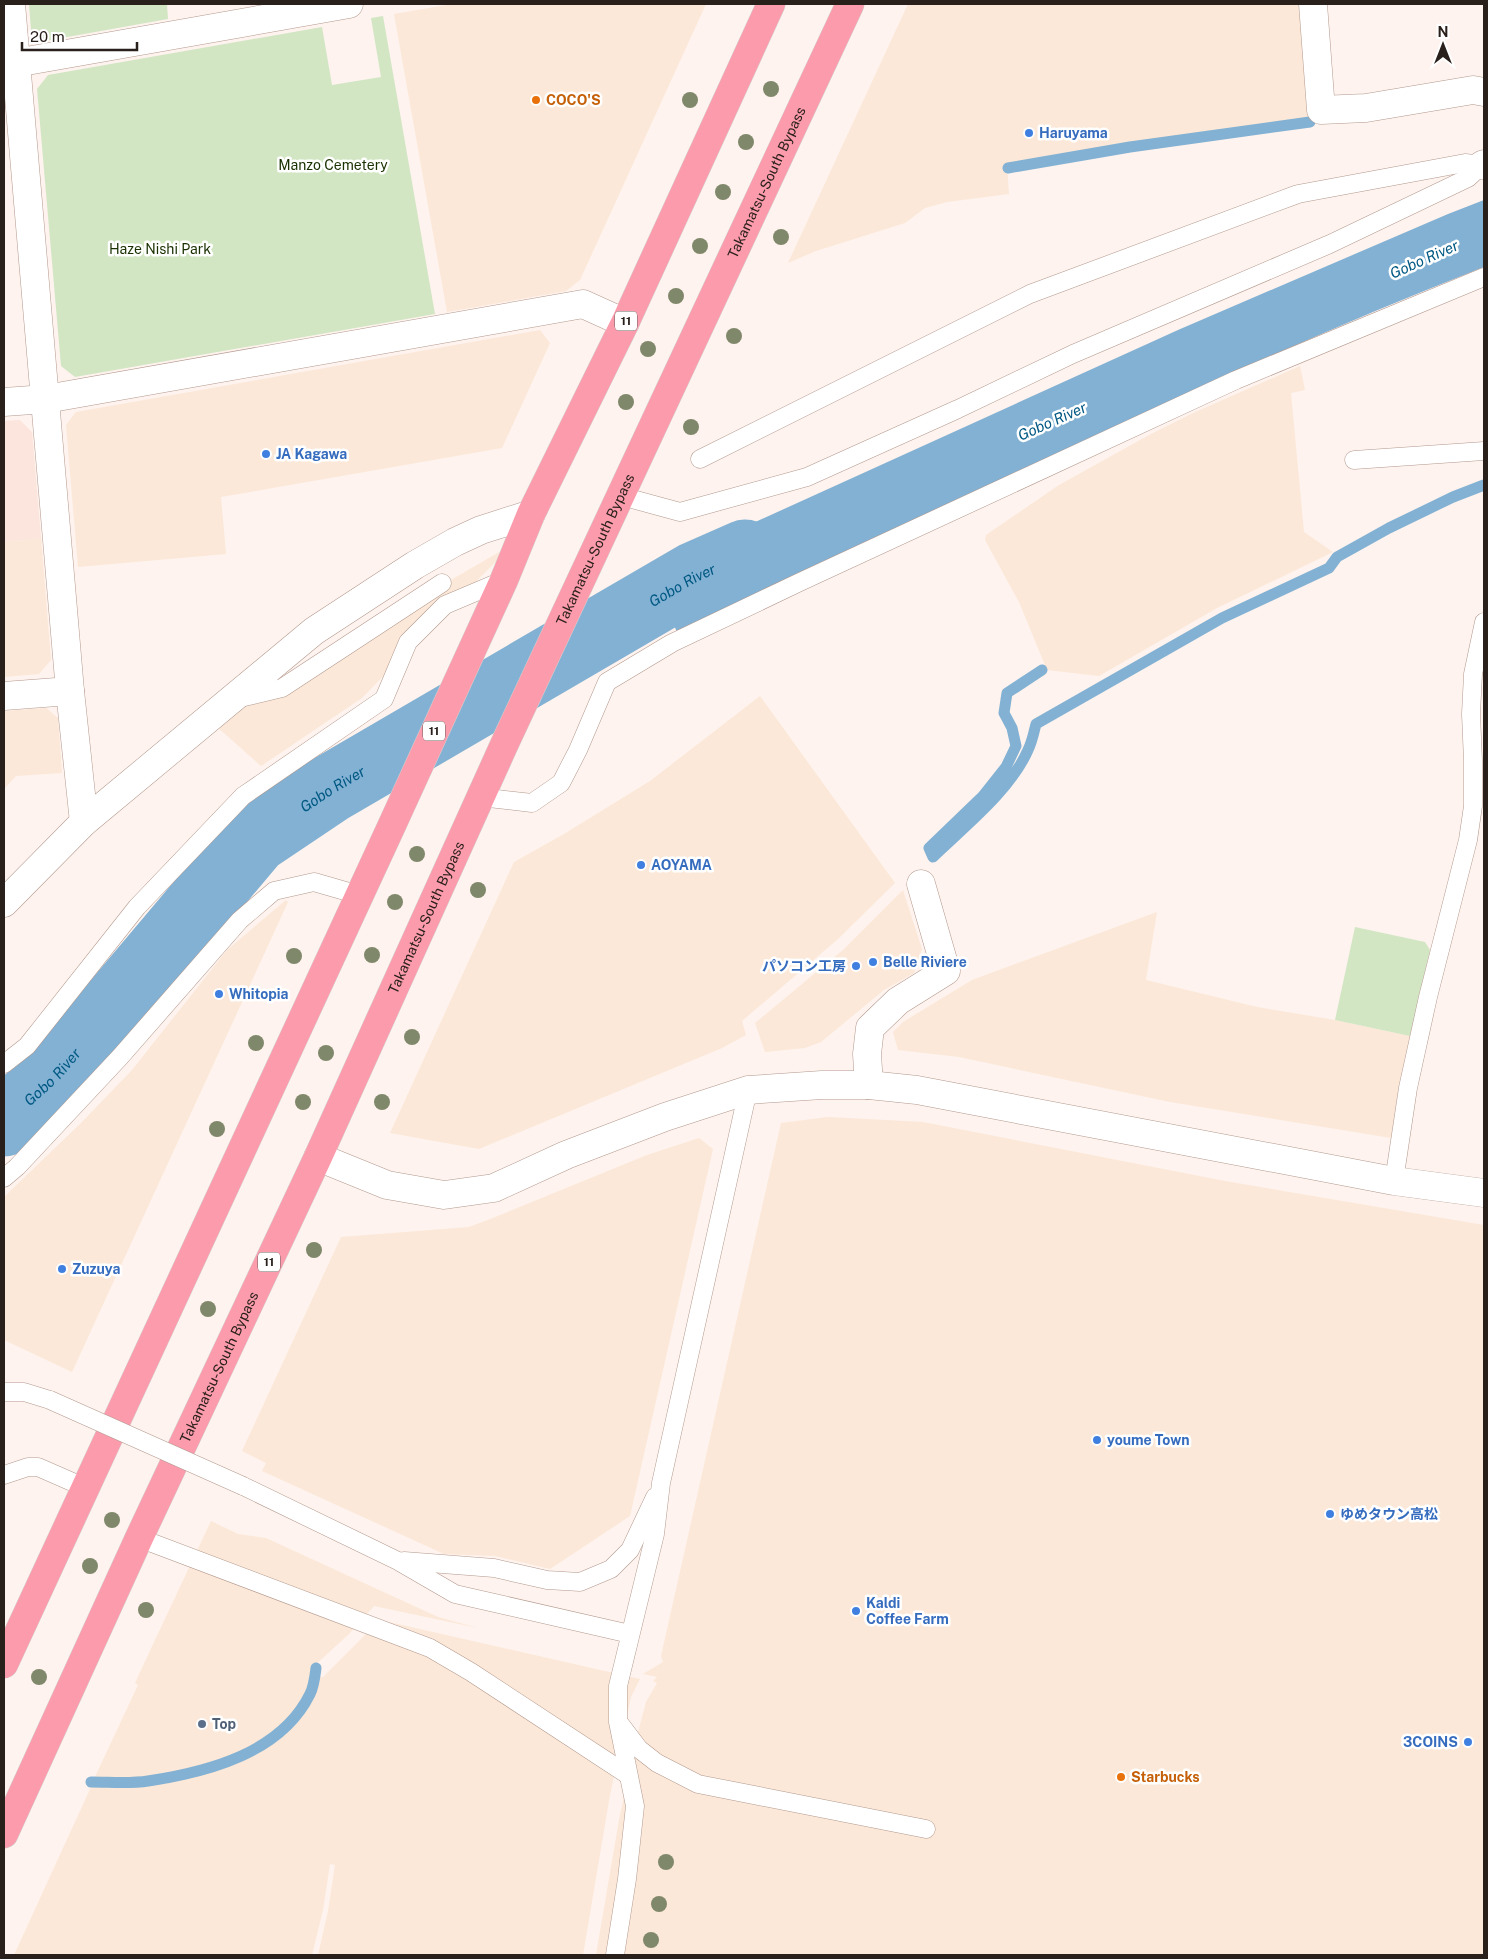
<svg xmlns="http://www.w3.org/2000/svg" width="1488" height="1959" font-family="'Public Sans','Noto Sans JP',sans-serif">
<rect width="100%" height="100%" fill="#fef3ee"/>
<!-- commercial -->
<g fill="#fbe8d8">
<path d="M452 4H706L580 280 566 291 447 312 394 14Z"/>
<path d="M908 4H1301L1310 119 1140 142 1007 165 1009 194 947 202 925 208 905 223 816 251 788 263Z"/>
<path d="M540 330 550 343 502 448 221 497 226 554 78 567 66 425 76 412Z"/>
<path d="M1300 366 1305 390 1291 393 1304 532 1333 552 1217 608 1099 676 1047 670 1019 602 985 540 986 535 1059 485 1149 435 1191 414Z"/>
<path d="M41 538 51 660 39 674 4 677V542Z"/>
<path d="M513 544 362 698 261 766 216 726 275 682Z"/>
<path d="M760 696 895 883 838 939 742 1021 746 1035 722 1048 479 1149 390 1133 514 862 564 834 650 781Z"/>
<path d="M46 708 58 718 62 773 16 776 4 789V711Z"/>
<path d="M903 890 922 949 914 973 884 990 821 1042 805 1048 765 1052 755 1023 843 950Z"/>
<path d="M286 900 288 902 72 1372 4 1340V1197L81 1123 132 1070 227 950Z"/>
<path d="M1157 912 1146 980 1257 1007 1335 1020 1410 1036 1399 1086 1391 1138 1170 1102 959 1057 898 1050 893 1032 903 1022 972 980Z"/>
<path d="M828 1117 923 1122 1225 1181 1484 1225V1955H596L619 1820 636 1740 646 1702 657 1683 653 1681 657 1677 643 1674 663 1662 661 1656 781 1123Z"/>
<path d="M699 1138 713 1149 630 1516 550 1569 495 1556 444 1554 262 1471 266 1463 242 1451 341 1237 469 1227 493 1218 647 1155Z"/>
<path d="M211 1521 238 1534 266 1538 438 1617 478 1628 374 1606 349 1634 313 1667 308 1690 300 1704 278 1730 262 1742 235 1756 206 1765 147 1778 94 1779 138 1685 135 1683 155 1640Z"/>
<path d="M380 1620 640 1679 631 1697 610 1795 583 1955H318L328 1911 335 1865 330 1864 323 1910 312 1955H14L91 1787 147 1785 210 1772 263 1749 282 1737 297 1721 314 1694 318 1677H323Z"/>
</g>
<!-- built -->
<path fill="#fbe5dc" d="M20 420 32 432 41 538 4 542V421Z"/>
<!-- green -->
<g fill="#d2e6c4">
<path d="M29 4H167L168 19 45 41 31 30Z"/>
<path d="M383 16 435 314 75 377 61 366 37 89 48 75 322 27 332 85 381 77 371 18Z"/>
<path d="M1355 927 1425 942 1430 950 1410 1036 1335 1020Z"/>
</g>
<!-- water -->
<path fill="#82b1d3" d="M1484 200V267C1350 319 1219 379 1088 439 951 503 814 567 677 632L651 575 740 529 1178 330 1448 214Z"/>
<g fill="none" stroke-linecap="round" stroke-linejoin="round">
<!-- stream -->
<g stroke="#82b1d3" stroke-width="11">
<path d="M1008 168 1130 147 1310 122"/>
<path d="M1042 670 1007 693 1004 713 1012 728 1016 746 1006 767 983 796 929 848 933 857C965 826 1010 791 1028 750 1032 742 1034 732 1036 724L1222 618 1329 568 1337 557 1389 528 1453 497 1484 485"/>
<path d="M91 1782C110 1782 130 1784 148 1781 208 1772 281 1753 310 1694 314 1686 315 1676 316 1668"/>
</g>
<!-- river -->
<path stroke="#82b1d3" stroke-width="69" id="s1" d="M4 1122 55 1076 255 839 328 790 695 576 745 554"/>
<defs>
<g id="lane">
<path d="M700 459 1030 294 1298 194 1465 163 1482 165"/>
<path d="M1354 460 1484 451"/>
<path d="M621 496 680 512 807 477 958 409 1073 354 1330 244 1468 178 1482 165"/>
<path d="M240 698 282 688 442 583"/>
<path d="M480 797 532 803 561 783 578 750 607 682 672 643 800 582 1236 380 1484 277"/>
<path d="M4 1064 27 1046 137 907 243 796 384 699 408 642 445 605 504 580"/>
<path d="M4 1178 17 1167 120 1057 240 920 274 891 314 882 359 895"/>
<path d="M1394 1181 1408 1088 1428 997 1468 840 1473 806V761L1471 714 1473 674 1484 622"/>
<path d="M4 1392H24L50 1400"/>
<path d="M4 1475 28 1467H38L86 1488"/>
<path d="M243 1486 398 1561 455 1594 630 1634"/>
<path d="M139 1538 430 1648 471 1672 628 1775"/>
<path d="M404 1561 494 1568 547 1580 580 1582 611 1569 630 1550 655 1497"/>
<path d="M620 1724 639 1749 657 1763 698 1784 926 1829"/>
<path d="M615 1955 627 1879 635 1806 618 1722V1686L655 1534 661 1483 748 1090"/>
</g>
<g id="street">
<path d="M11 4 70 691 84 822"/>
<path d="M1313 4 1321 110 1366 108 1473 90 1484 92"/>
<path d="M4 65 349 4"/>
<path d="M1482 165 1484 164"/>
<path d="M4 402 46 399 583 304 625 323"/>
<path d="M4 696 70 691"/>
<path d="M4 903 84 822 314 631 415 565 455 542 481 530 531 514"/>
<path d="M869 1085 867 1054 870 1028 898 1001 946 971 921 884"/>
<path d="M318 1157 387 1185 444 1195 494 1188 566 1155 665 1117 748 1090 822 1085H869L917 1090 1394 1181 1484 1193"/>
</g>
<g id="highway">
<path d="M4 1664 392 825 504 580 531 514 625 323 771 4"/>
<path id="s2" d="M4 1834 139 1538 318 1157 504 745 850 4"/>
</g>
</defs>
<!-- lane casing -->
<use href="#lane" stroke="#b3998e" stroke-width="19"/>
<!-- street casing -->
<use href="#street" stroke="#b3998e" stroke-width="29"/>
<!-- highway casing -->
<use href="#highway" stroke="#d4d2d1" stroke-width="29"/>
<!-- lane -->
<use href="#lane" stroke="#fff" stroke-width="18"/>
<!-- street -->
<use href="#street" stroke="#fff" stroke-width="28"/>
<!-- highway -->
<use href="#highway" stroke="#fb9bac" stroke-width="28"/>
<defs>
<path id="lane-bridge" d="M50 1400 243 1486"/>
</defs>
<!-- lane-bridge casing -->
<use href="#lane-bridge" stroke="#b3998e" stroke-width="19" stroke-linecap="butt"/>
<!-- lane-bridge -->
<use href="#lane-bridge" stroke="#fff" stroke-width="18"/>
</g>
<!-- trees -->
<g fill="#80886b">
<circle cx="771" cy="89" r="8"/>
<circle cx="690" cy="100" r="8"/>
<circle cx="746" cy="142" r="8"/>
<circle cx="723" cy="192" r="8"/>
<circle cx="781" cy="237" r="8"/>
<circle cx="700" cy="246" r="8"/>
<circle cx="676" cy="296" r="8"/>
<circle cx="734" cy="336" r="8"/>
<circle cx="648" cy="349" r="8"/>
<circle cx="626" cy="402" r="8"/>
<circle cx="691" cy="427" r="8"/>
<circle cx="417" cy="854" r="8"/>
<circle cx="478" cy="890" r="8"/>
<circle cx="395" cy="902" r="8"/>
<circle cx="372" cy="955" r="8"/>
<circle cx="294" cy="956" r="8"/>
<circle cx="412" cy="1037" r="8"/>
<circle cx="256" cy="1043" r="8"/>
<circle cx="326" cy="1053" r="8"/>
<circle cx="303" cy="1102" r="8"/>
<circle cx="382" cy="1102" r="8"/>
<circle cx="217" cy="1129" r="8"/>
<circle cx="314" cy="1250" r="8"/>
<circle cx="208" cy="1309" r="8"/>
<circle cx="112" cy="1520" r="8"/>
<circle cx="90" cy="1566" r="8"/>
<circle cx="146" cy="1610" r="8"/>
<circle cx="39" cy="1677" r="8"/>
<circle cx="666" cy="1862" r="8"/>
<circle cx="659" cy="1904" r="8"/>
<circle cx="651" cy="1940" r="8"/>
</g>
<!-- markers -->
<g fill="#e8710a" stroke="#fff" stroke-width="2">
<circle cx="536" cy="100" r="5"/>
<circle cx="1121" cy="1777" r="5"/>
</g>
<g fill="#3f7fe0" stroke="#fff" stroke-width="2">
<circle cx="1029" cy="133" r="5"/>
<circle cx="266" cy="454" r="5"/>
<circle cx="641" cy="865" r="5"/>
<circle cx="873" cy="962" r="5"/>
<circle cx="856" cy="966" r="5"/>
<circle cx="219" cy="994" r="5"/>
<circle cx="62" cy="1269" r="5"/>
<circle cx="1097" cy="1440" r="5"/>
<circle cx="1330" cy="1514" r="5"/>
<circle cx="856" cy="1611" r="5"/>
<circle cx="1468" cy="1742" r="5"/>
</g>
<circle fill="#5c6f8a" stroke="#fff" stroke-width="2" cx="202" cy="1724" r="5"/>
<g text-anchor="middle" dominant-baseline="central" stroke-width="5" stroke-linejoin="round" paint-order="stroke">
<!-- shield labels -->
<g fill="#fff" stroke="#6a635f" stroke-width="1">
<rect x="615" y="311.5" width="22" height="19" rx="4"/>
<rect x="423" y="721.5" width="22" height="19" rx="4"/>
<rect x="258" y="1252.5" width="22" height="19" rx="4"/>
</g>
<g font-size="12" font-weight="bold" fill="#2a201b">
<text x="626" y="321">11</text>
<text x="434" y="731">11</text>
<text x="269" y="1262">11</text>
</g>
<!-- food labels -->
<g font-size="14" font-weight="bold" fill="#c56008" stroke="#fff" text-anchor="start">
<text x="546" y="100">COCO'S</text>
<text x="1131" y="1777">Starbucks</text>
</g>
<!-- shop labels -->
<g font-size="14" font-weight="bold" fill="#366cbe" stroke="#fff" text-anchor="start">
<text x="1039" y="133">Haruyama</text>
<text x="276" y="454">JA Kagawa</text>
<text x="651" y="865">AOYAMA</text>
<text x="883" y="962">Belle Riviere</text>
<text x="846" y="966" text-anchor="end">パソコン工房</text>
<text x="229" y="994">Whitopia</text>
<text x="72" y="1269">Zuzuya</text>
<text x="1107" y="1440">youme Town</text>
<text x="1340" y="1514">ゆめタウン高松</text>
<text x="866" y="1603">Kaldi<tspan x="866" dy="16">Coffee Farm</tspan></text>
<text x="1458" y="1742" text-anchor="end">3COINS</text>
</g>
<!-- park labels -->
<g font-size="14" fill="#193100" stroke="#fff">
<text x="333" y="165">Manzo Cemetery</text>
<text x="160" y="249">Haze Nishi Park</text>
</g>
<!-- street labels -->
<g font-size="14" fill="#2a201b" stroke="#fff">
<text stroke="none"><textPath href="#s2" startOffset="1819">Takamatsu-South Bypass</textPath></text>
<text stroke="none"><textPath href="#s2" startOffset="1414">Takamatsu-South Bypass</textPath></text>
<text stroke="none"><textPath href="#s2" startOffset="1009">Takamatsu-South Bypass</textPath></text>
<text stroke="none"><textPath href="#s2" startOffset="514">Takamatsu-South Bypass</textPath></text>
</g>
<!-- service labels -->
<g font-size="14" font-weight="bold" fill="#4e5e75" stroke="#fff" text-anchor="start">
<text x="212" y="1724">Top</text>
</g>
<!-- water labels -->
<g font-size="15" font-style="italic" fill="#005883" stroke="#fff">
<text transform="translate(1424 259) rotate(-24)">Gobo River</text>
<text transform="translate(1052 421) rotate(-24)">Gobo River</text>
<text stroke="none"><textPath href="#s1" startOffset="876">Gobo River</textPath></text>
<text stroke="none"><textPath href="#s1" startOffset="471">Gobo River</textPath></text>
<text stroke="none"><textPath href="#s1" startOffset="66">Gobo River</textPath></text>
</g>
</g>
<!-- border -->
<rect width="1488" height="1959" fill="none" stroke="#2a201b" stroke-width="10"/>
<!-- north arrow -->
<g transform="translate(1443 45)" stroke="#ffffff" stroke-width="4" paint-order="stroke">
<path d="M0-4L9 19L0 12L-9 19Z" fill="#2a201b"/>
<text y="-8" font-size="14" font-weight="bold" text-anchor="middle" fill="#2a201b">N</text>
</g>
<!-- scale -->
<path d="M22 42v8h115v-8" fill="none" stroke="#2a201b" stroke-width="2.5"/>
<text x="30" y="42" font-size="15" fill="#2a201b" stroke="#ffffff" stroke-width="4" paint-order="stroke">20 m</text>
</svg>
